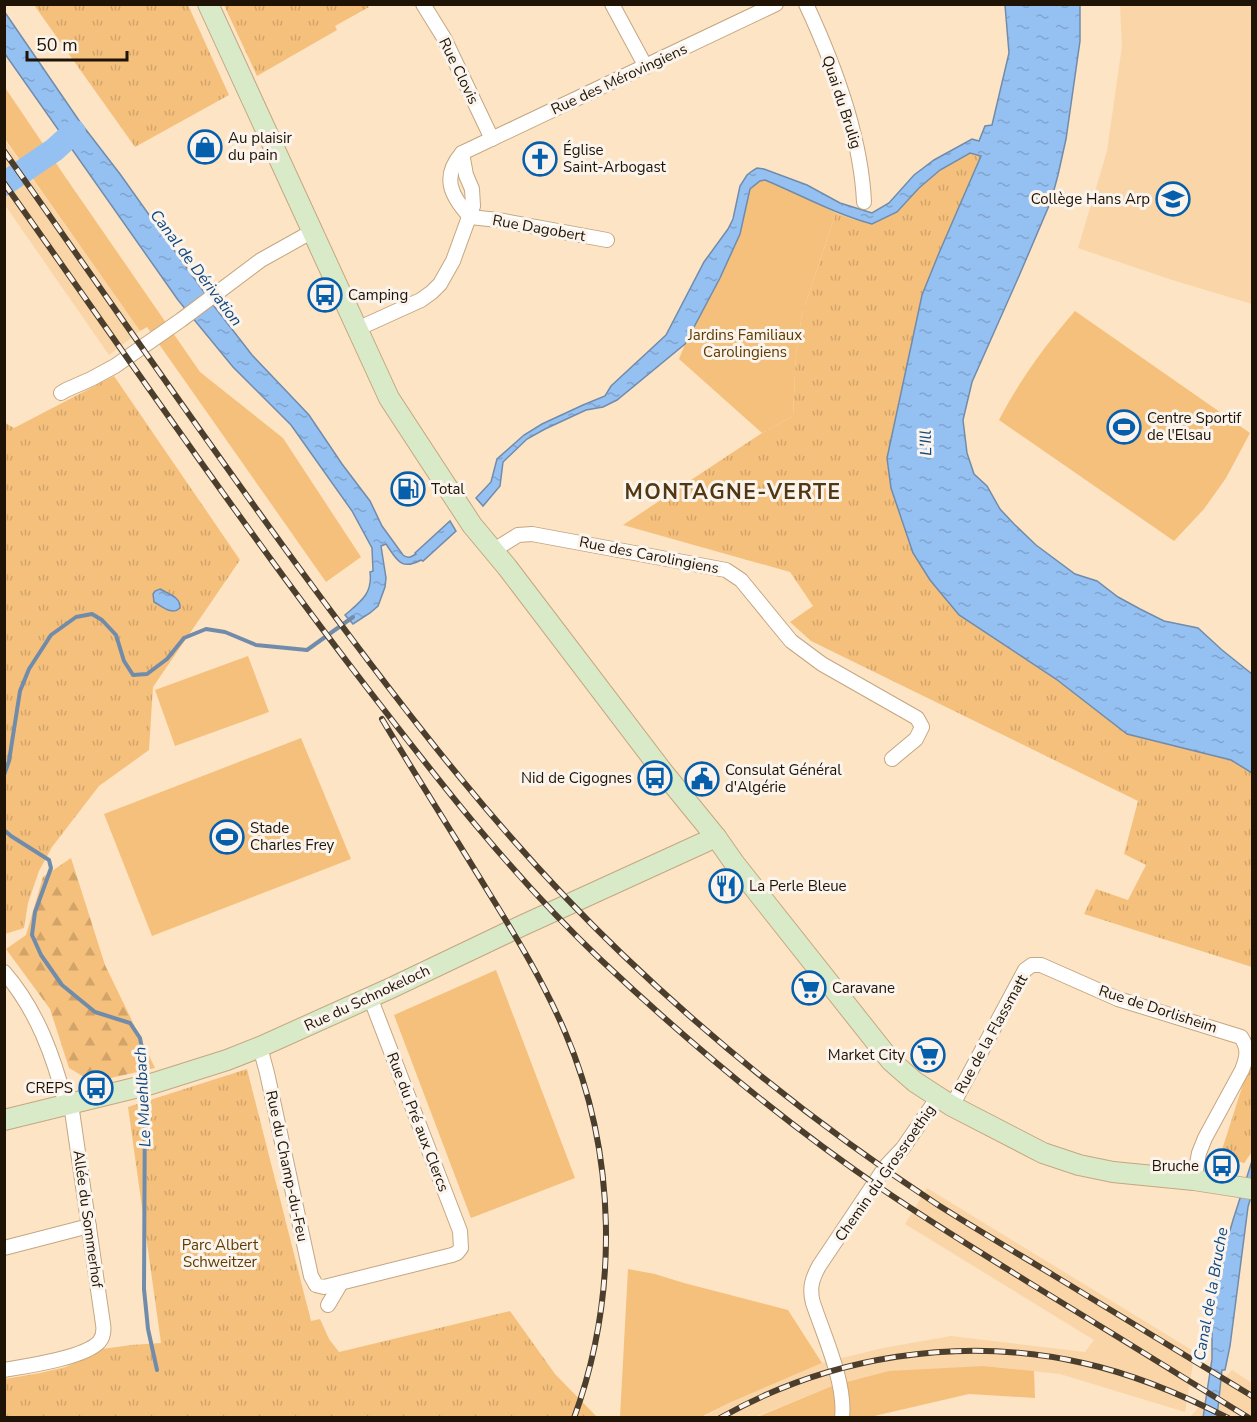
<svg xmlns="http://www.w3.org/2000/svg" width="1257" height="1422" font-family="'Nunito Sans',sans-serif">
<defs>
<pattern id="forest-firs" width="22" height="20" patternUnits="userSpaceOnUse" patternTransform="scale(1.5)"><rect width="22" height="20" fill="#f5c07c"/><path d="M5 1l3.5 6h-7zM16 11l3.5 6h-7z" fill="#d2a46a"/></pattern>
<pattern id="park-tufts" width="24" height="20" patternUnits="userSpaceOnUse" patternTransform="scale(1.5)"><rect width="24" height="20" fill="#f5c07c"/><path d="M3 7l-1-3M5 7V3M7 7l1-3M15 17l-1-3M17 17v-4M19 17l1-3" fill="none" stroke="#d2a46a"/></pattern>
<pattern id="water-ripples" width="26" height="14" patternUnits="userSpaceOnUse" patternTransform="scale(1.5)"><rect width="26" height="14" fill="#95c0f2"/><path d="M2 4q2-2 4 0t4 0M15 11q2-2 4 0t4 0" fill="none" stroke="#80a4ce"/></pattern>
</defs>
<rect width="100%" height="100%" fill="#fde4c4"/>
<!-- built -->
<g fill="#fad5a8">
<path d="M1120 5H1252V304L1169 279 1078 248 1107 151 1122 46Z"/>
<path d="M4 139 140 331 109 355 5 205Z"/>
<path d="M927 1188 1195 1352 1185 1412 1060 1374 983 1366 832 1386 755 1417 701 1418 729 1403 822 1363 883 1348 951 1336 1085 1352 1094 1340 905 1224Z"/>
<path d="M1232 1370 1252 1383V1417H1190Z"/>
</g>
<!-- green -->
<g fill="#f5c07c">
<path d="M4 86 66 178 200 372 283 438 361 557 326 582 147 327 140 331 5 139Z"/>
<path d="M760 180H765L807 198 836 213 802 314 796 354 793 416 762 433 679 359 685 344 720 278 740 234 750 189Z"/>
<path d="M1075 311 1250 433 1226 478 1204 509 1174 541 999 420C1019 381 1046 344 1075 311Z"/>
<path d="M248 656 269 712 175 746 155 690Z"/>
<path d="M301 738 351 859 152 936 104 814Z"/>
<path d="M496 970 575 1178 471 1218 394 1015Z"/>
<path d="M628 1269 655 1274 684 1283 788 1310 822 1363 729 1403 701 1417H620Z"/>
<path d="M983 1366 1034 1371 1035 1398 969 1394 870 1417 755 1418 832 1386 889 1371Z"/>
</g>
<!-- forest -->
<path fill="url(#forest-firs)" d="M71 858 105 965 155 1068 93 1082 69 1068 50 1009 6 949 26 935 43 877Z"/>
<!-- park -->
<g fill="url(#park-tufts)">
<path d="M34 5H188L229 95 135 147Z"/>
<path d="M224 5H370L368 6 369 7 335 26 337 30 257 76Z"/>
<path d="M970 153 981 156 939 253 922 295 887 458 891 488 913 553 1056 679 1127 734 1231 760 1252 773V967L1084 914 1096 889 1128 900 1146 865 1124 854 1138 801 811 641 790 622 813 606 790 572 623 525 762 433 793 416 796 354 802 314 836 213 852 219 873 224 919 188 940 170Z"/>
<path d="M114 376 240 560 153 687 149 750 99 786 52 847 39 871 28 903 24 928 5 934 4 422 14 428Z"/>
<path d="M1252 1056V1152L1244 1163 1220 1156Z"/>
<path d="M247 1069 311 1321 320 1319 329 1339 339 1352 510 1311 555 1374 597 1417 5 1418V1379L40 1373 66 1367 102 1349 131 1345 161 1343 128 1107Z"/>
</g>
<!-- water -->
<g fill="url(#water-ripples)" stroke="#718cab" stroke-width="1.5">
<path d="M1005 5H1080V41L1066 139 1058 175 1051 201 1019 276 972 382 963 420 967 453 974 474 987 486 1000 509 1014 524 1036 545 1075 574 1097 581 1118 597 1140 609 1164 621 1198 628 1222 650 1252 674V773L1231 760 1127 734 1056 679 959 615 930 580 913 553 891 488 887 458 922 295 939 253 981 156 970 153 940 170 919 188 897 212 872 224C835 214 801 195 765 180L760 181 750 189 740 234 720 278 685 344 617 400 603 407 586 410 545 429 527 439 503 462 500 486 483 506 476 498 491 482 497 459 524 435 542 424 583 405 605 396 611 386 666 335 704 262 728 229 733 219 740 186 747 175 752 171 757 168 764 169 807 185 840 203 872 213 889 203 914 175 934 160 972 139 979 141 985 126 992 125 1009 53Z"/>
<path d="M4 11 80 122 120 174 214 306 252 355 309 415 342 464 370 501 382 526 403 555C408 559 411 557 416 554L415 553 450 521 456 531 423 561 421 560C401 571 397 560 386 544L381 546 386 578 385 587 378 606 370 613 353 624 345 615C360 602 373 594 370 572L373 571 372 548 352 511 291 425 233 367 178 300 5 54Z"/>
<path d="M160 589C168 594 181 597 180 608 172 616 162 606 154 602L153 594 155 591Z"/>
<path d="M1252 1161V1193L1248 1207 1230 1346 1225 1370H1222L1217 1417 1203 1418 1212 1359V1325L1215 1283 1233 1220Z"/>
</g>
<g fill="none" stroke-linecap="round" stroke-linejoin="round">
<!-- stream -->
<g stroke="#718cab" stroke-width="4">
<path d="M4 775 9 761 20 691 29 669 51 635 76 617 92 614 102 620 116 635 124 661 133 675 147 674 167 659 184 638 206 629 225 632 256 645 307 650 353 617"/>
<path d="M4 830 11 836 49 860 51 868 35 912 32 935 41 955 62 985 95 1012 130 1023 140 1038 143 1054 144 1080"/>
<path d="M145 1090 144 1289 148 1329 157 1370"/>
</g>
<!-- river -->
<path stroke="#95c0f2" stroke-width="24" d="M4 184 54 150 74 132"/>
<defs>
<g id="street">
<path d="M423 4 444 38 492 139"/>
<path d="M612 4 646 67"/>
<path d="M806 4C834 64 861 136 864 202"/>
<path d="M470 217C451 196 441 177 462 153L776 4"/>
<path d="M470 217 498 220 607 240"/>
<path d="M357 329 421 300 432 292 440 284 453 261 473 206 472 189 466 175 462 153"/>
<path d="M61 393 66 390 91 379 115 366 181 320 261 260 313 231"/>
<path d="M494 550 518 535 532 534 726 570 741 580 791 641 822 664 917 718 922 727 916 739 892 759"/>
<path d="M4 972C37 1010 54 1057 66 1105"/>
<path d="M260 1047 267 1073 311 1276 316 1285 324 1287 452 1255 457 1253 461 1248 460 1231 370 997"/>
<path d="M952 1106 1025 970 1032 965H1041L1118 999 1241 1037C1249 1049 1247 1057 1242 1070L1205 1138 1199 1153 1194 1180"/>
<path d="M4 1248 89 1226"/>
<path d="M328 1305 341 1283"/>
<path d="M4 1370C27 1366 84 1358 99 1342 104 1336 104 1330 103 1324L71 1104"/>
<path d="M842 1418C846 1383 824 1336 813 1303 809 1288 812 1279 819 1266L886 1166 903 1148 938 1097"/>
</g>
<g id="secondary">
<path d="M208 4 378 374 389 398 472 525 507 567 663 772 716 837 735 864 891 1061 915 1082 952 1106 1043 1153 1079 1165 1113 1172 1194 1180 1252 1189"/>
<path d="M4 1120 151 1084 227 1060 260 1047 391 988 519 927 716 837"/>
</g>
</defs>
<!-- street casing -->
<use href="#street" stroke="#c5a781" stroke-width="16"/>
<!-- secondary casing -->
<use href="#secondary" stroke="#c5a781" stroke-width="22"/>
<!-- street -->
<use href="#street" stroke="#fff" stroke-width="14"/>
<!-- secondary -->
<use href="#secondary" stroke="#d8eac8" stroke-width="20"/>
<defs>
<g id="rail">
<path d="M4 151C108 298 209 446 316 591 410 718 507 844 622 954 718 1046 827 1132 938 1205 976 1229 1015 1252 1053 1275 1119 1315 1186 1356 1252 1396"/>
<path d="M4 183C121 348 235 515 358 676 434 775 510 874 601 960 690 1044 785 1123 885 1191 932 1223 980 1252 1028 1282 1102 1327 1175 1372 1249 1418"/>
<path d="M382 719C417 778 454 835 489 893 517 938 544 983 565 1032 617 1153 619 1295 574 1418"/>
<path d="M720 1418C829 1356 961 1335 1083 1363 1133 1374 1181 1394 1228 1418"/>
</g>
</defs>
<!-- rail casing -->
<use href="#rail" stroke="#4c3e2c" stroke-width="6"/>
<!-- rail -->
<use href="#rail" stroke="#fbf4ec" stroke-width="4" stroke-dasharray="11" stroke-linecap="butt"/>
</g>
<!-- icons -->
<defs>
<symbol id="shop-ring" viewBox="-11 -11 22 22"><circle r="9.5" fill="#fbf4ec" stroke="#065fad" stroke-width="1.5"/><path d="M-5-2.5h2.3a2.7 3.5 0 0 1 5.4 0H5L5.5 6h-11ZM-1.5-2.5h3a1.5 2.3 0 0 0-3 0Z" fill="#065fad"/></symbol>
<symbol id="church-ring" viewBox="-11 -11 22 22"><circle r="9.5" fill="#fbf4ec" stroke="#065fad" stroke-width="1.5"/><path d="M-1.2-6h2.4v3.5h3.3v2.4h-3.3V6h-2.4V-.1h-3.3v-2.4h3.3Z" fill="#065fad"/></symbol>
<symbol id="school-ring" viewBox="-11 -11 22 22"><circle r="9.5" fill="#fbf4ec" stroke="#065fad" stroke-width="1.5"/><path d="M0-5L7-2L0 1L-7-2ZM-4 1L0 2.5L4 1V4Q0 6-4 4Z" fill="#065fad"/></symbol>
<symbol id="bus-ring" viewBox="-11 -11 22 22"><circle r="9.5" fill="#fbf4ec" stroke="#065fad" stroke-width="1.5"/><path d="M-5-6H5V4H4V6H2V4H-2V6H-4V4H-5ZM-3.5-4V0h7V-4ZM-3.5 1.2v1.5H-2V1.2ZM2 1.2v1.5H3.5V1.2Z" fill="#065fad"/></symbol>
<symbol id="stadium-ring" viewBox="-11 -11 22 22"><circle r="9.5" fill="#fbf4ec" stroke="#065fad" stroke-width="1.5"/><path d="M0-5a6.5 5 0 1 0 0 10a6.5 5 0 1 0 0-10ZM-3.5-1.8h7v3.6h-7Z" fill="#065fad"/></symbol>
<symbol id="fuel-ring" viewBox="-11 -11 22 22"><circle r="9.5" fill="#fbf4ec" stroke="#065fad" stroke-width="1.5"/><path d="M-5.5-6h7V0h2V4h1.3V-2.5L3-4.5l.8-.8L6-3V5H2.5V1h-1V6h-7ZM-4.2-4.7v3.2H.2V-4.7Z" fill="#065fad"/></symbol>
<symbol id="civic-ring" viewBox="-11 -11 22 22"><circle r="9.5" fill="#fbf4ec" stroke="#065fad" stroke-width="1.5"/><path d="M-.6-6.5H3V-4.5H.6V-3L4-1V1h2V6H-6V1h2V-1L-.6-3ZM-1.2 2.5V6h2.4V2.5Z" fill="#065fad"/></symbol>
<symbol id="restaurant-ring" viewBox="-11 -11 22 22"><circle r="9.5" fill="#fbf4ec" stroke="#065fad" stroke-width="1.5"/><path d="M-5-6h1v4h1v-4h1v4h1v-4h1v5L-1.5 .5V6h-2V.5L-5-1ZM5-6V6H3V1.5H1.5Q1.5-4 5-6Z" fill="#065fad"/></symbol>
<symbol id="supermarket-ring" viewBox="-11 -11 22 22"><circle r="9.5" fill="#fbf4ec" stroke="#065fad" stroke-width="1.5"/><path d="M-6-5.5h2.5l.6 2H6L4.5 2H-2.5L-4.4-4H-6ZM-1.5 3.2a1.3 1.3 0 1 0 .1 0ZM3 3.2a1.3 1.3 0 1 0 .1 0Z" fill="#065fad"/></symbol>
</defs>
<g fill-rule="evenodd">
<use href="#shop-ring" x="186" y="128" width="38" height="38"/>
<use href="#church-ring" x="521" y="140" width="38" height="38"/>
<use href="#school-ring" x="1154" y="180" width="38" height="38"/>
<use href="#bus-ring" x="306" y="276" width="38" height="38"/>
<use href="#stadium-ring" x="1105" y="408" width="38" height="38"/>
<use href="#fuel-ring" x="389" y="470" width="38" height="38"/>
<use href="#bus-ring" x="636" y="759" width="38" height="38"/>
<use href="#civic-ring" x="683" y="760" width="38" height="38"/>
<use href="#stadium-ring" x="208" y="818" width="38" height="38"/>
<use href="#restaurant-ring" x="707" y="867" width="38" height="38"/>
<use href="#supermarket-ring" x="790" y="969" width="38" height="38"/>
<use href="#supermarket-ring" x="909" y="1036" width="38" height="38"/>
<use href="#bus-ring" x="77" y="1069" width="38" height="38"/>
<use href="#bus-ring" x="1203" y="1147" width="38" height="38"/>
</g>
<g text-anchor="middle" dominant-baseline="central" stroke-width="6" stroke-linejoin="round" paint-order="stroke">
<!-- street labels -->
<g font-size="15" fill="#1e1305" stroke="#fbf4ec">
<text transform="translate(459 71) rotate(64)">Rue Clovis</text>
<text transform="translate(619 79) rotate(-25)">Rue des Mérovingiens</text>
<text transform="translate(842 102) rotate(72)">Quai du Brulig</text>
<text transform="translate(539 228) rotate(10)">Rue Dagobert</text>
<text transform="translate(649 555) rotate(11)">Rue des Carolingiens</text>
<text transform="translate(367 998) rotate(-25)">Rue du Schnokeloch</text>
<text transform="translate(1158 1009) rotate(18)">Rue de Dorlisheim</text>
<text transform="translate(991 1034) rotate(-61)">Rue de la Flassmatt</text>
<text transform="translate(418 1122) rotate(69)">Rue du Pré aux Clercs</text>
<text transform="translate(287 1166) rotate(78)">Rue du Champ-du-Feu</text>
<text transform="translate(885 1173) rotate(-55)">Chemin du Grossroethig</text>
<text transform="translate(88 1219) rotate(82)">Allée du Sommerhof</text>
</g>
<!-- poi labels -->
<g font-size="15" fill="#1e1305" stroke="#fbf4ec" text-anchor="start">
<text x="228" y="138">Au plaisir<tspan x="228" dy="17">du pain</tspan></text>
<text x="563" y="150">Église<tspan x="563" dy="17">Saint-Arbogast</tspan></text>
<text x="1150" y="199" text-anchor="end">Collège Hans Arp</text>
<text x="348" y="295">Camping</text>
<text x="1147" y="418">Centre Sportif<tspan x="1147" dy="17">de l'Elsau</tspan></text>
<text x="431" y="489">Total</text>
<text x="725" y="770">Consulat Général<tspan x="725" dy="17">d'Algérie</tspan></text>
<text x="632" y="778" text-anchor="end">Nid de Cigognes</text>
<text x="250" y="828">Stade<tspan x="250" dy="17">Charles Frey</tspan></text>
<text x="749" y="886">La Perle Bleue</text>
<text x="832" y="988">Caravane</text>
<text x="905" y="1055" text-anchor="end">Market City</text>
<text x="73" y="1088" text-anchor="end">CREPS</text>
<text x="1199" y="1166" text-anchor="end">Bruche</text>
</g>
<!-- park labels -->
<g font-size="15" fill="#5e3b00" stroke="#fbf4ec">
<text x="745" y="335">Jardins Familiaux<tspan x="745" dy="17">Carolingiens</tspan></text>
<text x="220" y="1245">Parc Albert<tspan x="220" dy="17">Schweitzer</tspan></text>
</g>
<!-- water labels -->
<g font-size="16" font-style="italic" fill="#0e477f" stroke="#fbf4ec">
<text transform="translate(196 268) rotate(53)">Canal de Dérivation</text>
<text transform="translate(926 443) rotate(-91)">L'Ill</text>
<text transform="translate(143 1097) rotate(-93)">Le Muehlbach</text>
<text transform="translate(1211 1294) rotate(-80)">Canal de la Bruche</text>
</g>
<!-- district labels -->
<g font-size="21" font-weight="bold" letter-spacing="1.5" fill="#513713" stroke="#fbf4ec">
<text x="733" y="492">MONTAGNE-VERTE</text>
</g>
</g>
<!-- border -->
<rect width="1257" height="1422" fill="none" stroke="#1e1305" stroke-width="12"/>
<!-- scale -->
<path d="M27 51v9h100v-9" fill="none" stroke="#1e1305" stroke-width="3"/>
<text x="36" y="51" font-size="18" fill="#1e1305" stroke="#fbf4ec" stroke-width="4.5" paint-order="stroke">50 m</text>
</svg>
